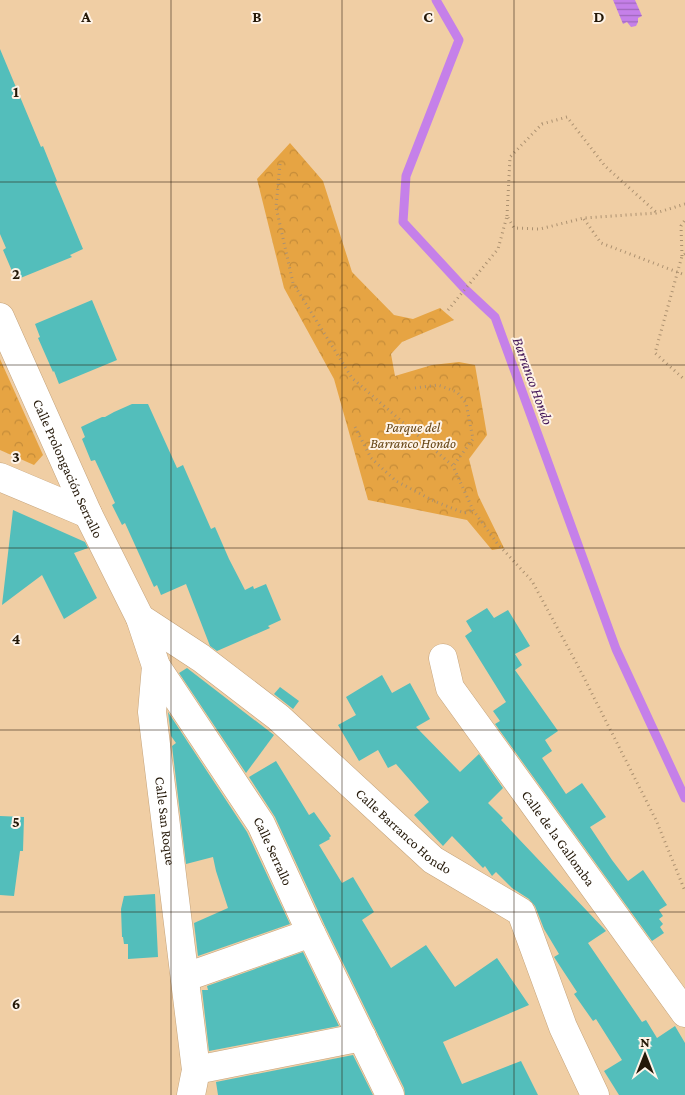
<svg xmlns="http://www.w3.org/2000/svg" width="685" height="1095" font-family="'Crimson Pro',serif">
<defs>
<pattern id="park-crowns" width="20" height="18" patternUnits="userSpaceOnUse" patternTransform="scale(1.25)"><rect width="20" height="18" fill="#e6a443"/><path d="M2 6a3 3 0 1 1 6 0M12 15a3 3 0 1 1 6 0" fill="none" stroke="#c58c39"/></pattern>
<pattern id="water-rules" width="6" height="5" patternUnits="userSpaceOnUse" patternTransform="scale(1.25)"><rect width="6" height="5" fill="#c580e9"/><path d="M0 2.5h6" fill="none" stroke="#a068bb"/></pattern>
</defs>
<rect width="100%" height="100%" fill="#f0cea4"/>
<!-- park -->
<g fill="url(#park-crowns)">
<path d="M290 143 323 181 352 272 394 315 413 319 440 308 454 320 402 342 391 354 395 376 432 365 459 362 475 365 487 435 469 459 478 495 504 548 492 550 467 520 368 500 334 379 284 288 257 179Z"/>
<path d="M0 359 43 455 34 465 0 450Z"/>
</g>
<!-- water -->
<path fill="url(#water-rules)" d="M613 0H635L642 16 638 18V22L636 26 631 27 627 22 623 24Z"/>
<g fill="none" stroke-linecap="round" stroke-linejoin="round">
<!-- stream -->
<path stroke="#c580e9" stroke-width="9" d="M436 0 459 40 406 176 403 222 465 289 495 317 616 649 685 798"/>
</g>
<!-- building -->
<g fill="#53bebb">
<path d="M0 49 41 147 43 146 57 181 55 182 83 249 70 255 72 257 18 279 15 270 12 271 3 250 6 248 0 234Z"/>
<path d="M92 300 117 360 59 384 54 371 53 372 38 338 40 337 35 324Z"/>
<path d="M132 404H148L177 468 183 465 211 529 215 527 229 559 245 590 253 586 254 589 266 584 281 620 268 626 270 628 217 651 210 646 186 584 161 595 157 585 154 587 125 523 122 525 112 505 115 503 95 460 91 461 82 439 85 437 81 427 102 417H105L114 412Z"/>
<path d="M13 510 85 542 88 548 74 553 97 598 64 619 42 575 2 605Z"/>
<path d="M487 608 494 618 508 610 530 646 515 654 522 665 515 670 558 731 545 740 552 751 542 758 566 794 582 783 606 817 590 827 612 860 628 881 643 870 667 905 659 910 663 916 659 919 663 924 660 927 664 933 652 941 495 724 500 721 493 711 506 702 465 636 472 631 466 621Z"/>
<path d="M187 668 274 735 246 773 179 673Z"/>
<path d="M382 675 392 693 410 683 430 719 416 727 460 772 479 754 503 788 488 803 503 818 501 820 606 931 588 943 642 1022 646 1020 657 1038 675 1026 685 1043V1095H619L604 1071 622 1060 596 1019 593 1021 574 994 577 992 554 957 559 954 544 929 535 906 529 899 512 888 496 872 492 876 485 866 483 868 452 836 443 846 414 815 429 802 396 764 388 768 378 750 359 761 338 725 356 715 346 697Z"/>
<path d="M280 687 299 701 293 709 274 694Z"/>
<path d="M168 712 247 832 290 924 198 956 194 923 228 908 216 871 213 857 186 864 172 746 176 743 171 736Z"/>
<path d="M276 761 309 815 314 812 331 836 329 838 330 839 319 845 342 883 353 877 374 912 362 920 391 968 426 945 455 987 497 958 529 1005 443 1042 462 1084 521 1061 538 1095H405L404 1088 325 926 275 817 249 777Z"/>
<path d="M0 816 24 817 23 851H20L14 896 0 895Z"/>
<path d="M155 894 158 957 128 959V944H124L123 937H122L121 909 124 896Z"/>
<path d="M303 952 339 1026 209 1051 202 990H208L207 986Z"/>
<path d="M353 1055 373 1095H218L216 1082Z"/>
</g>
<g fill="none" stroke-linecap="round" stroke-linejoin="round">
<defs>
<g id="minor">
<path id="s1" d="M0 317 88 514 140 618 156 666 261 824 311 933 390 1095"/>
<path d="M0 477 88 514"/>
<path id="s2" d="M140 618 201 658 278 717 433 860 521 912 563 1027 595 1095"/>
<path id="s3" d="M443 658 450 688 685 1013"/>
<path id="s4" d="M156 666 152 712 196 1070 191 1095"/>
<path d="M186 977 311 933"/>
<path d="M196 1070 362 1037"/>
</g>
</defs>
<!-- minor casing -->
<use href="#minor" stroke="#c4a37b" stroke-width="29"/>
<!-- path -->
<g stroke="#ac9170" stroke-width="3" stroke-dasharray="1 4" stroke-linecap="butt">
<path d="M280 164 276 207 293 283 352 378 453 466 473 510 497 543 532 581 578 666 656 820 685 891"/>
<path d="M507 216 510 157 542 124 567 117 605 166 656 212"/>
<path d="M584 219 601 243 685 275"/>
<path d="M685 254 682 256 655 353 685 380"/>
<path d="M682 256 681 226 685 220"/>
<path d="M448 310 498 249 507 216 514 228 540 229 584 218 656 213 685 204"/>
<path d="M415 388 438 385 457 392 466 403 473 439 453 466"/>
<path d="M355 427 371 458 396 481 434 501 464 513 473 510"/>
</g>
<!-- minor -->
<use href="#minor" stroke="#fff" stroke-width="28"/>
</g>
<!-- grid -->
<path fill="none" stroke="#241808" stroke-width="1" stroke-opacity="0.55" d="M171 0V1095M342 0V1095M514 0V1095M0 182H685M0 365H685M0 548H685M0 730H685M0 912H685"/>
<g text-anchor="middle" dominant-baseline="central" stroke-width="4" stroke-linejoin="round" paint-order="stroke">
<!-- park labels -->
<g font-size="14" font-style="italic" fill="#654413" stroke="#fef3e7">
<text x="413" y="427">Parque del<tspan x="413" dy="16">Barranco Hondo</tspan></text>
</g>
<!-- street labels -->
<g font-size="14" fill="#241808" stroke="#fef3e7">
<text stroke="none"><textPath href="#s1" startOffset="166">Calle Prolongación Serrallo</textPath></text>
<text stroke="none"><textPath href="#s4" startOffset="156">Calle San Roque</textPath></text>
<text stroke="none"><textPath href="#s2" startOffset="340">Calle Barranco Hondo</textPath></text>
<text stroke="none"><textPath href="#s3" startOffset="216">Calle de la Gallomba</textPath></text>
<text stroke="none"><textPath href="#s1" startOffset="602">Calle Serrallo</textPath></text>
</g>
<!-- water labels -->
<g font-size="15" font-style="italic" fill="#411456" stroke="#fef3e7">
<text transform="translate(533 381) rotate(70)">Barranco Hondo</text>
</g>
</g>
<g font-size="16" text-anchor="middle" font-weight="bold" fill="#241808" stroke="#fef3e7" stroke-width="4" stroke-linejoin="round" paint-order="stroke">
<text x="86" y="22">A</text>
<text x="257" y="22">B</text>
<text x="428" y="22">C</text>
<text x="599" y="22">D</text>
<text x="16" y="97">1</text>
<text x="16" y="279">2</text>
<text x="16" y="462">3</text>
<text x="16" y="644">4</text>
<text x="16" y="827">5</text>
<text x="16" y="1009">6</text>
</g>
<!-- north arrow -->
<g transform="translate(645 1055)" stroke="#fef3e7" stroke-width="4" paint-order="stroke">
<path d="M0-4L9 19L0 12L-9 19Z" fill="#241808"/>
<text y="-8" font-size="14" font-weight="bold" text-anchor="middle" fill="#241808">N</text>
</g>
</svg>
